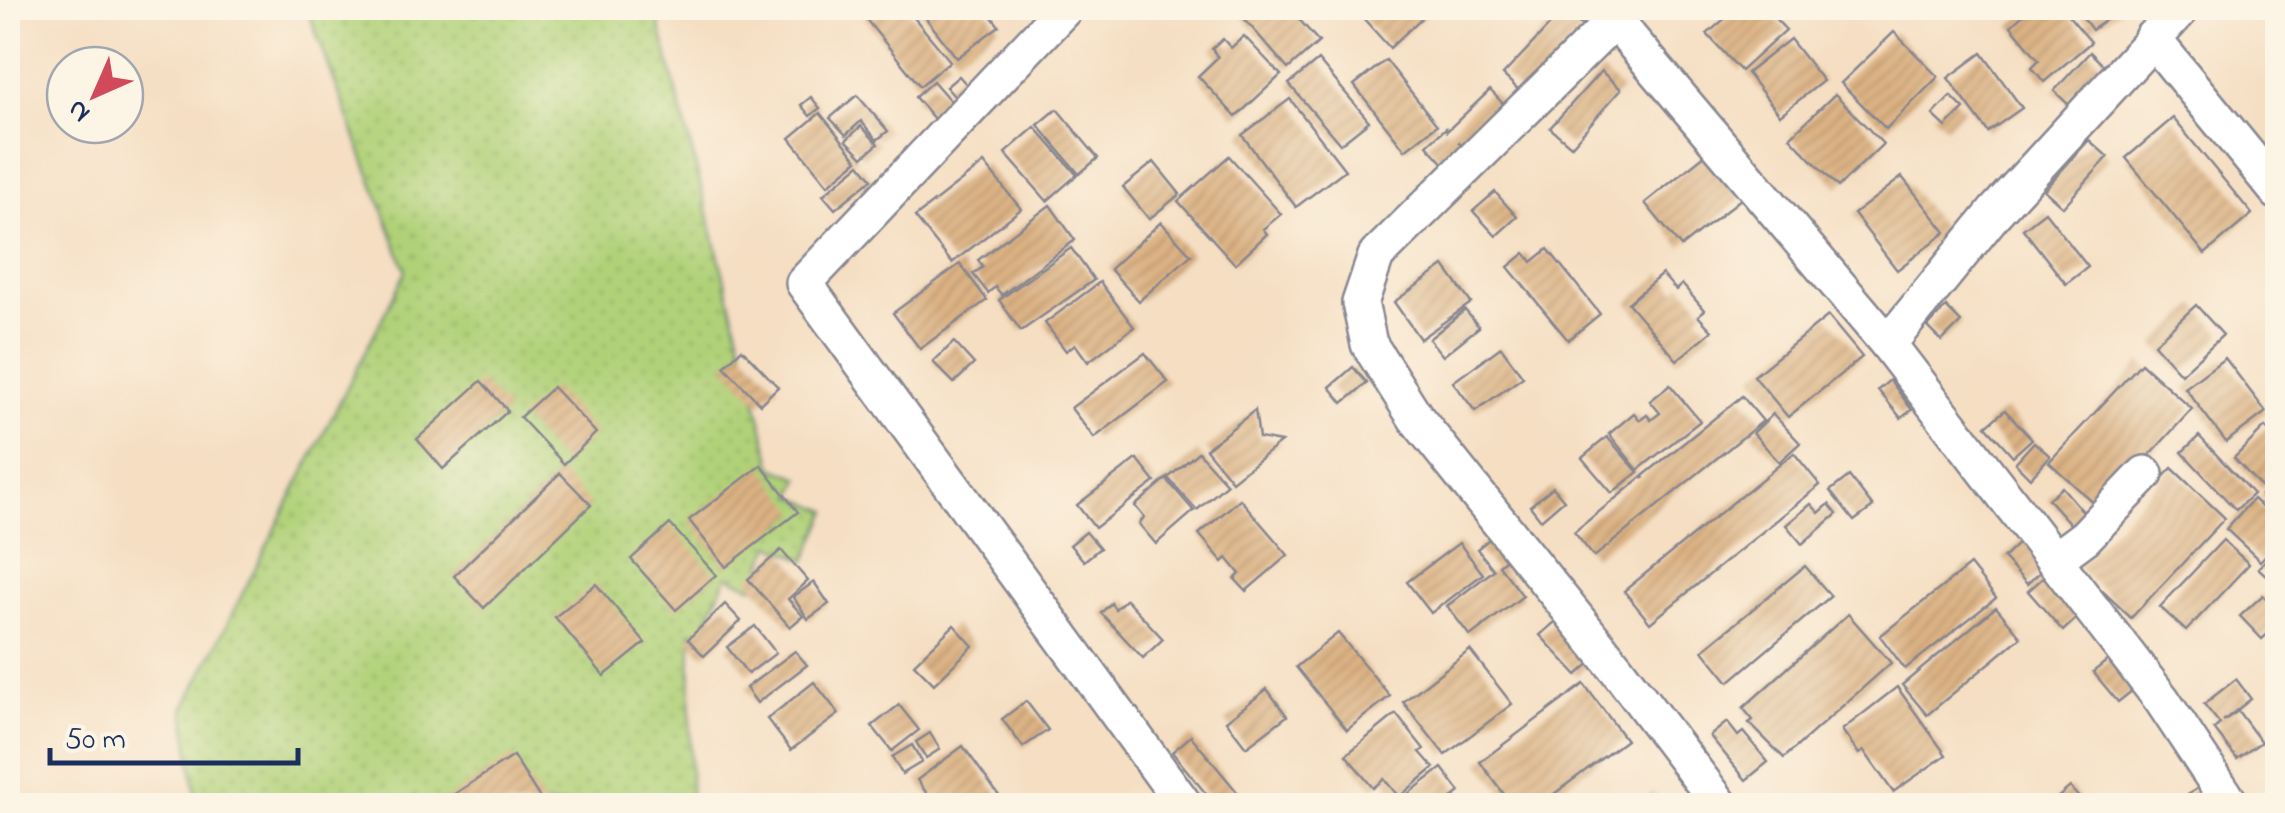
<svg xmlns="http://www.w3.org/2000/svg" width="2285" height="813" font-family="'Indie Flower',sans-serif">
<defs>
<pattern id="grass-dots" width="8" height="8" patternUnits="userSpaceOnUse" patternTransform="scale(2.5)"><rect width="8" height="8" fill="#b0d178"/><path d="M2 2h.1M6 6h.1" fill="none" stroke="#97b46a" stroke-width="1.8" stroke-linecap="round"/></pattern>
<pattern id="building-hatch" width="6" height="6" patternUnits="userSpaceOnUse" patternTransform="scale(2.5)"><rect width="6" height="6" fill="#dcb283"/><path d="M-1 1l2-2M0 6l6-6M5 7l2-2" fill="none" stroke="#bc9974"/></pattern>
</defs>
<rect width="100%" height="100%" fill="#fcf5e5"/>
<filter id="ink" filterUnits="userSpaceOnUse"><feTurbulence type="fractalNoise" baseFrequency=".01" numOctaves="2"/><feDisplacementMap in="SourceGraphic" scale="20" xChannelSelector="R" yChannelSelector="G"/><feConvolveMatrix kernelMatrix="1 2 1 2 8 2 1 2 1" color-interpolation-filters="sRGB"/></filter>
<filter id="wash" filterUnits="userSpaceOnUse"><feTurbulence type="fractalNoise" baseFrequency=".0048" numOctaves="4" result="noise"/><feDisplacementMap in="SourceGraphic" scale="40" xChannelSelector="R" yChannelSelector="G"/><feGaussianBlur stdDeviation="2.25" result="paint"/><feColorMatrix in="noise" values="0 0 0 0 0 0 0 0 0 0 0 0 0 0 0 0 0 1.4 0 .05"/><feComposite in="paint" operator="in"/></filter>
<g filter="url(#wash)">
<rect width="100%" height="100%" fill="#f5dec2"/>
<!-- grass -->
<path fill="url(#grass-dots)" stroke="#66806b" stroke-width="2.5" d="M307 8H655L773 467 800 478 793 496 828 511 806 560 771 545 753 587 727 576 702 632H691L690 805H197L184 709 406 271Z"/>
<g id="blocks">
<!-- building -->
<g fill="url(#building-hatch)">
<path d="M879 8H906L950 61 920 86 865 18Z"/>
<path d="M918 8H985L999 26 957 58Z"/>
<path d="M1235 8H1289L1319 42 1288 69Z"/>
<path d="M1354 8H1432L1390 48Z"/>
<path d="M1737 8H1765L1786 30 1741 71 1707 34Z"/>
<path d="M2016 8H2062L2091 42 2044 82 2032 67 2039 60 2011 26 2023 15Z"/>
<path d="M2076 8H2123L2092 30Z"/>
<path d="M1564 10 1586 29 1525 96 1503 75Z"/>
<path d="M1894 32 1938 77 1886 129 1841 83Z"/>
<path d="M1244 36 1281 75 1236 117 1198 76 1218 57 1212 49 1223 39 1231 48Z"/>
<path d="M1790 39 1823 81 1780 115 1747 73Z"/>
<path d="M2090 52 2108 70 2072 108 2054 91Z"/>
<path d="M1982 53 2022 108 1988 132 1948 78Z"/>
<path d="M1318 60 1369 121 1340 144 1289 84Z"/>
<path d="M1386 60 1437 125 1405 150 1354 85Z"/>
<path d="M1601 71 1621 89 1571 146 1550 128Z"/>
<path d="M959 76 974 93 962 105 946 87Z"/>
<path d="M933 81 953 104 935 120 915 97Z"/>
<path d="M1490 90 1509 110 1466 150 1458 142 1466 152 1448 168 1427 145 1446 128 1447 131Z"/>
<path d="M1835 94 1883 144 1838 187 1790 137Z"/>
<path d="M857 95 888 131 877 140 861 121 846 135 830 118Z"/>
<path d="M1951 96 1964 109 1946 127 1933 115Z"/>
<path d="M811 97 820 108 810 116 801 105Z"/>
<path d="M1290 99 1345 170 1296 207 1242 135Z"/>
<path d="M1057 109 1098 158 1079 174 1038 125Z"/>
<path d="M820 113 858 160 828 185 790 138Z"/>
<path d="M2173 118 2252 214 2205 254 2126 158Z"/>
<path d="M861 126 878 144 863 157 846 140Z"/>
<path d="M1035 127 1077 175 1047 201 1005 153Z"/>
<path d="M2089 140 2108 157 2063 207 2044 190Z"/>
<path d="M1706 154 1742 198 1681 247 1645 203Z"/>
<path d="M1229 156 1281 214 1263 229 1267 234 1235 264 1178 201Z"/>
<path d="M1154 162 1180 194 1149 219 1123 187Z"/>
<path d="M984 163 1021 209 952 263 915 217Z"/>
<path d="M860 164 872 179 835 209 823 195Z"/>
<path d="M1902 177 1946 232 1897 270 1854 214Z"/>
<path d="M1495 192 1517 217 1496 236 1473 211Z"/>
<path d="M1050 205 1075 240 1002 295 995 287 988 293 973 274 983 267 978 260Z"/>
<path d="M2045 212 2088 267 2066 284 2023 229Z"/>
<path d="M1161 222 1191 255 1139 301 1110 269Z"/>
<path d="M1071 248 1094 280 1021 331 999 300Z"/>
<path d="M1548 249 1600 314 1568 340 1508 267 1525 253 1532 262Z"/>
<path d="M960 264 987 300 920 349 893 313Z"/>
<path d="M1444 266 1471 303 1420 339 1394 302Z"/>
<path d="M1662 274 1676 290 1682 284 1704 310 1698 316 1712 331 1677 360 1628 303Z"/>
<path d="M1100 282 1134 327 1088 362 1075 344 1066 351 1045 323Z"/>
<path d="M2196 305 2223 335 2181 374 2154 344Z"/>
<path d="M1946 307 1961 322 1942 341 1928 327Z"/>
<path d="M1465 310 1479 327 1443 356 1429 339Z"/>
<path d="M1828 316 1862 357 1788 417 1754 376Z"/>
<path d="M954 342 974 364 954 383 933 362Z"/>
<path d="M1501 347 1523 377 1475 411 1453 382Z"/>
<path d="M742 349 778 387 760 404 724 366Z"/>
<path d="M1145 353 1168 382 1094 438 1071 408Z"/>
<path d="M2225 358 2266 412 2226 442 2185 388Z"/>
<path d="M2141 363 2192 409 2100 509 2049 462Z"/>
<path d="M1353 367 1367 383 1343 403 1330 387Z"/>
<path d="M1890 380 1912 410 1901 418 1878 390Z"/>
<path d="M481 381 508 411 443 469 417 439Z"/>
<path d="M1670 385 1700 421 1638 470 1609 434 1634 413 1640 420 1647 415 1651 420 1660 413 1650 401Z"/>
<path d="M553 387 596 433 564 464 520 417Z"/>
<path d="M1742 396 1763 421 1594 557 1574 532 1642 477 1644 479 1643 476Z"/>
<path d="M1255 410 1259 438 1281 442 1232 481 1206 449Z"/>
<path d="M2005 410 2032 439 2013 456 1986 426Z"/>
<path d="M1773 414 1800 443 1779 462 1753 433Z"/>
<path d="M2265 427 2278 440V473L2262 488 2234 458Z"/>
<path d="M2199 436 2253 494 2236 510 2182 452Z"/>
<path d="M1607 437 1638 472 1612 493 1582 458Z"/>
<path d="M2034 442 2050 456 2030 478 2015 463Z"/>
<path d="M1198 452 1227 484 1197 510 1168 478Z"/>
<path d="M1794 453 1820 485 1650 623 1624 591Z"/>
<path d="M1137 459 1155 482 1095 528 1077 505Z"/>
<path d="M761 465 798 512 726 567 689 520Z"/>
<path d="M2172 468 2225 518 2131 618 2077 567Z"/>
<path d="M560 473 591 505 484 608 454 576Z"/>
<path d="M1849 476 1873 507 1854 521 1830 491Z"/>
<path d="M1166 479 1194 511 1156 544 1139 524 1144 517 1135 506Z"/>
<path d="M2278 481V514L2261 495Z"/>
<path d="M1553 487 1564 500 1541 520 1530 506Z"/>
<path d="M2062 487 2085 514 2072 526 2048 499Z"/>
<path d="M1240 499 1288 555 1246 591 1235 579 1240 574 1227 558 1223 562 1199 534Z"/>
<path d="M2253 499 2278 522V542L2260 561 2226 529Z"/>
<path d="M1811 504 1819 513 1829 504 1837 514 1802 544 1786 525Z"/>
<path d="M670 524 716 575 676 610 631 559Z"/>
<path d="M1086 532 1100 548 1084 561 1070 545Z"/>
<path d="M2024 538 2048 565 2027 584 2003 558Z"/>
<path d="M1489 539 1506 559 1499 565 1523 596 1470 636 1447 606 1494 570 1477 549Z"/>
<path d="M2223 540 2249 564 2186 631 2160 607Z"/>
<path d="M1459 543 1483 574 1431 613 1407 582Z"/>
<path d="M781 550 808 581 788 599 803 616 790 627 748 579Z"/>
<path d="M2273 553 2278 557V586L2258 568Z"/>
<path d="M1970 565 1996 598 1905 669 1880 636Z"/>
<path d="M1805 566 1831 596 1729 682 1703 650Z"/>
<path d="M2045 576 2080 615 2063 631 2028 591Z"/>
<path d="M814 582 829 604 808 619 793 597Z"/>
<path d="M596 584 645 643 604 676 555 617Z"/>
<path d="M2263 595 2278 611V625L2262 639 2240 616Z"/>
<path d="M1126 599 1163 639 1143 658 1101 613 1111 603 1115 609Z"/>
<path d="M725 604 741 621 704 656 688 639Z"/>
<path d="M1996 607 2021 637 1927 715 1902 685Z"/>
<path d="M1848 614 1891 663 1784 758 1749 723 1753 720 1743 708Z"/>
<path d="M1556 621 1593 661 1577 675 1540 635Z"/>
<path d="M954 625 973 646 934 684 914 664Z"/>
<path d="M755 626 776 653 748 674 727 647Z"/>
<path d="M1338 633 1390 696 1347 730 1296 667Z"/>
<path d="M1470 650 1512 704 1445 755 1403 702Z"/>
<path d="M795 651 807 665 757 703 746 688Z"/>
<path d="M2113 656 2138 686 2118 702 2093 672Z"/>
<path d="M2236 679 2251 699 2223 721 2238 711 2261 742 2237 759 2214 729 2220 724 2204 704Z"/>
<path d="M814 682 839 714 791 750 767 719Z"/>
<path d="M1584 684 1626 740 1538 806H1513L1480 762Z"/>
<path d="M1897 687 1946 755 1893 792 1864 751 1859 754 1842 730Z"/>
<path d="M1267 689 1287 716 1246 747 1226 721Z"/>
<path d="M1026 701 1048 730 1023 747 1002 719Z"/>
<path d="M899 705 919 730 892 751 872 726Z"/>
<path d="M1396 714 1424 749 1420 752 1434 768 1399 797 1384 779 1373 788 1346 755Z"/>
<path d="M1727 722 1738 736 1743 732 1768 762 1746 780 1710 736Z"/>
<path d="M930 733 940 749 926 758 916 742Z"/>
<path d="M1191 736 1238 793 1222 806H1216L1172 752Z"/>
<path d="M912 745 922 762 902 774 892 757Z"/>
<path d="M963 746 1000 797 988 806H936L917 780Z"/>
<path d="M513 756 545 806H436Z"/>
<path d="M1442 768 1460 792 1442 806H1392Z"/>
<path d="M2070 787 2086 806H2048Z"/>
<path d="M2199 787 2223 806H2186L2182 799Z"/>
<path d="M1653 792 1664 806H1636Z"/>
</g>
</g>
</g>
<g filter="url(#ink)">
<use href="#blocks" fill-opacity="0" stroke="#888690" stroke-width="2.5"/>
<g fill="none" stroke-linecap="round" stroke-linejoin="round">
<defs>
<g id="street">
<path d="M1065 8 804 283 1185 806"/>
<path d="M1604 8 1888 344 2162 700 2232 806"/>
<path d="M1627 8 1376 256 1360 303 1369 344 1416 418 1617 669 1721 806"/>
<path d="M2152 38 2278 192"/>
<path d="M1888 344 1995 212 2182 8"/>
<path d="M2054 560 2085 537 2145 474"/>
</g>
</defs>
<!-- street casing -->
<use href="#street" stroke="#888690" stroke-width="40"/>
<!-- street -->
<use href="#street" stroke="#fff" stroke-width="35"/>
</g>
</g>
<!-- margin -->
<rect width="2285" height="813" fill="none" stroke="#fcf5e5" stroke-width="40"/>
<!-- north arrow -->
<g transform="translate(95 95) rotate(225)"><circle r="48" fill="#fcf5e5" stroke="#a2a6af" stroke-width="2.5"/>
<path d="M0-8L18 38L0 25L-18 38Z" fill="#d1495b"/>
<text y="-15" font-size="28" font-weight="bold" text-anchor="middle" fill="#1b2f5e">N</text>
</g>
<!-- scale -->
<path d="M50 748v15h248v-15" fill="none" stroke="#1b2f5e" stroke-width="5"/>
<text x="65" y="748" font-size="30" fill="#1b2f5e" stroke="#fcf5e5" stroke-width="8" paint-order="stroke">50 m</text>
</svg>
